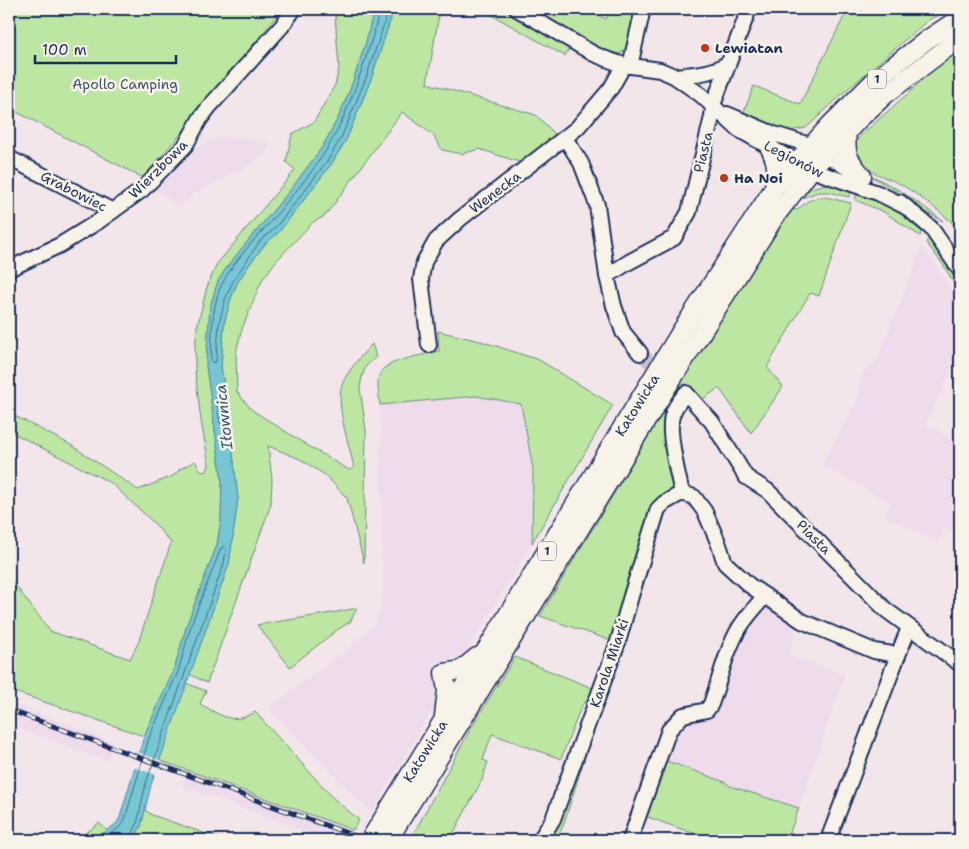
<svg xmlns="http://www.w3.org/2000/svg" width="969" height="849" font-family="'Shantell Sans',sans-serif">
<rect width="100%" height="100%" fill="#f2e6eb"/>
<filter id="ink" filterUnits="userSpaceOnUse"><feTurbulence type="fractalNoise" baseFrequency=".02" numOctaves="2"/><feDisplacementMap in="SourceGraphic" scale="10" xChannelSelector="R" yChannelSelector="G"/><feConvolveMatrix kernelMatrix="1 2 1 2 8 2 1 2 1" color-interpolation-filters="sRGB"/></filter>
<g filter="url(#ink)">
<!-- built -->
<g fill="#eedced">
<path d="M221 137 247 138 272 144 263 156 242 170 219 180 195 194 179 207 154 189 200 145Z"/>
<path d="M922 247 932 259 960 304V351L926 424 960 443V512L950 532 944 529 937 543 884 515 891 503 821 465 857 402 860 380 863 372 877 360Z"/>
<path d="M476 396 521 404 533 469 532 543 371 813 268 708 346 650 376 623 383 599 380 405Z"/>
<path d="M762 604 768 605 794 622 795 632 789 655 845 675 799 808 730 786 725 782 664 760 679 722 710 713 738 639Z"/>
<path d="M9 702 113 742 107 761 9 725Z"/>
<path d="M188 770 353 830 347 840H329L182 786Z"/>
</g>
<!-- green -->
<g fill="#bce6a2" stroke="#6c8a80">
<path d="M9 9H282L196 116 143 178 9 108Z"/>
<path d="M337 9H374L366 42 350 90 339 116 323 146 292 188 229 264 218 281 210 307 206 365 222 481 221 520 217 545 187 624 174 670 144 736 9 690V577L50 631 130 659 138 643 171 543 155 524 111 483 9 431V413L71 445 138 490 173 476 180 469 195 461 202 472 207 471 209 465 201 421 195 371V348L197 327 207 287 217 264 295 170 286 162 292 134 314 122 335 85 339 68 335 15Z"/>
<path d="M394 9H440L427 83 536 115 557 136 525 164 479 149 462 154 442 150 433 135 402 112 325 216 313 222 276 261 262 280 242 329 236 352 237 392 252 410 310 447 349 470 354 468C350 446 335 406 342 385 346 372 363 354 372 344L376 357 366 366 362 377 360 388 366 430 364 563 347 498 325 475 300 459 268 446 272 479 271 504 207 683 189 674 229 564 238 499 229 417 221 367 224 324 230 301 237 283 249 265 265 244 279 232 332 163 347 138 371 79Z"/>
<path d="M481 9H504L569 48 565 56Z"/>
<path d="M531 9H587L606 19 612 9H637L628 46 620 54C587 48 559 26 531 9Z"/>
<path d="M848 9H949L927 21 850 87 806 128 789 131 743 114 754 86 800 104Z"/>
<path d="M960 49V231C947 216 920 196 902 185 890 178 862 171 856 158 852 150 855 143 859 137L915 87 941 61Z"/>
<path d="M867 174C895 185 919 203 943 221L924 211 898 192Z"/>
<path d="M826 184 852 189 849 197 829 192H818L797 200 811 188Z"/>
<path d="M858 191 899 210 922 227V231L920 236 884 212 855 200Z"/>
<path d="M819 197H825L851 203 819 296 810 293 767 367 783 387 751 433 719 388 699 402 680 382 784 221 793 209 797 210 808 201Z"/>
<path d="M929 239H931L945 258 960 282V294L944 266 926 242Z"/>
<path d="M438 331 484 342 539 360 613 405 532 543 533 469 521 404 476 396 380 405C379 395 376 382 380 373 386 360 425 355 439 351Z"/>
<path d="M677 389 682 394 669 414 675 491 658 501 615 642 540 616Z"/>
<path d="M357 608 350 622 337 630 290 667 257 625 332 613Z"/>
<path d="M515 657 595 689 581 707 561 759 492 734 483 760 488 762 482 780 453 834 467 840H410L471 728Z"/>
<path d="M186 683 206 691 200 704C221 715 232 726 255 712L333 798 359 820 353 830 159 760Z"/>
<path d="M606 691 563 826 556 840H545Z"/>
<path d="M664 760 725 782 730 786 799 808 787 840H712L642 815Z"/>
<path d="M145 810 152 815 224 840H134L141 826Z"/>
<path d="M99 823 108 831 94 840H77Z"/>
</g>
<!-- water -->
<path fill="#77c6d3" stroke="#528aa4" d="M374 9H394L371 79 347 138 332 163 306 197 279 232 265 244 249 265 237 283 230 301 224 324 221 367 229 417 238 499 229 564 151 785 141 826 134 840H94L117 823 120 817 144 736 174 670 187 624 217 545 221 520 222 481 206 365 210 307 218 281 229 264 292 188 323 146 339 116 350 90 366 42Z"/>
<!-- pier -->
<path fill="#f2e6eb" d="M137 752 162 761 157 775 133 767Z"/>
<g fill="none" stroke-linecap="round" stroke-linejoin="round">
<!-- shore -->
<g stroke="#406b8d" stroke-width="1">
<path d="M379 9C377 26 370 44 365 60 355 90 344 120 328 147 314 171 294 193 277 214 260 234 235 259 223 282 211 305 212 336 211 361L213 363 216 361 219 323 225 300 233 281 260 241 275 228 302 194 328 160 342 136 366 78 389 9"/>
<path d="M218 395 221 397 224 422 222 424 220 423 216 398Z"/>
<path d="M102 840 120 827 125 819 149 738 178 672 191 625 221 548 224 546 226 549 224 563 146 783 137 824 130 840"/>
</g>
<!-- minor-tunnel -->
<path stroke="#c7c1cf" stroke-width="14" stroke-dasharray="14 7" stroke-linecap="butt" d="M640 353 686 393"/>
<defs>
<g id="minor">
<path d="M517 9 594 54 609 60 624 65 660 70 674 76 701 95 739 130 811 170 878 193 906 207"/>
<path d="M630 66 643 9"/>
<path d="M674 76C693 74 712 74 728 63"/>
<path d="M727 114 774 134 810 145 859 175"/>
<path d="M565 138 581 163 597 205 607 276 614 306 623 332 640 353"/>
<path d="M9 158 113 211"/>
<path d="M900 202 931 228 960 270"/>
<path d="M9 269 60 245 99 221 142 190 185 146 200 119 209 107 282 26 294 9"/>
<path d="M607 276 629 262 674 238 689 212 712 117 713 105 749 9"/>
<path d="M429 345 421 279 424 262 436 241 460 219 577 128 611 88 624 65"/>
<path d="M682 493C678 475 666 429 673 413 675 406 681 399 686 393L712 422 746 477 768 491 886 610 960 664"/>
<path d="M540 840 553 819 618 642 631 596 658 509 664 503 682 493 694 497 705 512 718 542 725 563 749 585 802 621 874 651 898 655 909 628"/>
<path d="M630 840 669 730 683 715 707 710 711 704C720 679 726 650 740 627 747 616 756 606 765 596"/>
<path d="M828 840 898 655"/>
</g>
<g id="major">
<path d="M847 130C845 155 847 157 862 176"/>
<path d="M769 146C778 165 777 167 774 187"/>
<path d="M444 716 447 690 444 673 461 670 477 657"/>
<path d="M370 840 682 330 774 188 830 125 875 80 928 39 960 18"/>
<path d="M388 840 667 387 776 215 811 170 858 120 886 94 960 38"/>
</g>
</defs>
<!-- minor casing -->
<use href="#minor" stroke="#1b2f5e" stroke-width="18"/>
<!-- major casing -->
<use href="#major" stroke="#1b2f5e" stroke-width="21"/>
<!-- minor -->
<use href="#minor" stroke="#f7f3e8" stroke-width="14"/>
<!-- major -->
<use href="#major" stroke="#f7f3e8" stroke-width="18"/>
<defs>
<path id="rail" d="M9 710 366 840"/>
</defs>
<!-- rail casing -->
<use href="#rail" stroke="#1b2f5e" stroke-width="5"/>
<!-- rail -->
<use href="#rail" stroke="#f7f3e8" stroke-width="3" stroke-dasharray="9" stroke-linecap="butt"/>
</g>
</g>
<!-- markers -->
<g fill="#c8321e" stroke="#f7f3e8" stroke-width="2">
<circle cx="705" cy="48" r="5"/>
<circle cx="724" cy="178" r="5"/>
</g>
<g text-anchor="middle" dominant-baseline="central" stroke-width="5" stroke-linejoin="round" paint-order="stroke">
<!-- shield labels -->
<g fill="#f7f3e8" stroke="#5d6a87" stroke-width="1">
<rect x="868" y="69.5" width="18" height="19" rx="4"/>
<rect x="538" y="541.5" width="18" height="19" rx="4"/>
</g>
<g font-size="12" font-weight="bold" fill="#1b2f5e">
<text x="877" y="79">1</text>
<text x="547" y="551">1</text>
</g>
<!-- poi labels -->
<g font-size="14" font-weight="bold" fill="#1b2f5e" stroke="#f7f3e8" text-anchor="start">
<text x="715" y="48">Lewiatan</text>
<text x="734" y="178">Ha Noi</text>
</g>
<!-- park labels -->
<g font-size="14" fill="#3b546c" stroke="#f7f3e8">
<text x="125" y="84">Apollo Camping</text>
</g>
<!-- street labels -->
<g font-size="14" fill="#1b2f5e" stroke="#f7f3e8">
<text transform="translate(703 152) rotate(-76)">Piasta</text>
<text transform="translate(794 159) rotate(27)">Legionów</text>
<text transform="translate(158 169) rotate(-45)">Wierzbowa</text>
<text transform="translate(74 191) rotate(27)">Grabowiec</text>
<text transform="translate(495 192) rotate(-37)">Wenecka</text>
<text transform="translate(637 405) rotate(-58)">Katowicka</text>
<text transform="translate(814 537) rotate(45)">Piasta</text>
<text transform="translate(609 663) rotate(-71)">Karola Miarki</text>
<text transform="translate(425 751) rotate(-58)">Katowicka</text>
</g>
<!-- water labels -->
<g font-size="15" font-style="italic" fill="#32557b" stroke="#f7f3e8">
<text transform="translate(224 417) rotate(-96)">Iłownica</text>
</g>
</g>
<!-- margin -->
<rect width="969" height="849" fill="none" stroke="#f7f3e8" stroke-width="30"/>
<rect x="15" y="15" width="939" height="819" fill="none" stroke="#1b2f5e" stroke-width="2" filter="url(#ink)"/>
<!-- scale -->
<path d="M35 55v8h141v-8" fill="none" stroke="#1b2f5e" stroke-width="2.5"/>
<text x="42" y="55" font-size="15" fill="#1b2f5e" stroke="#f7f3e8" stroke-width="4" paint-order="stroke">100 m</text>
</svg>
